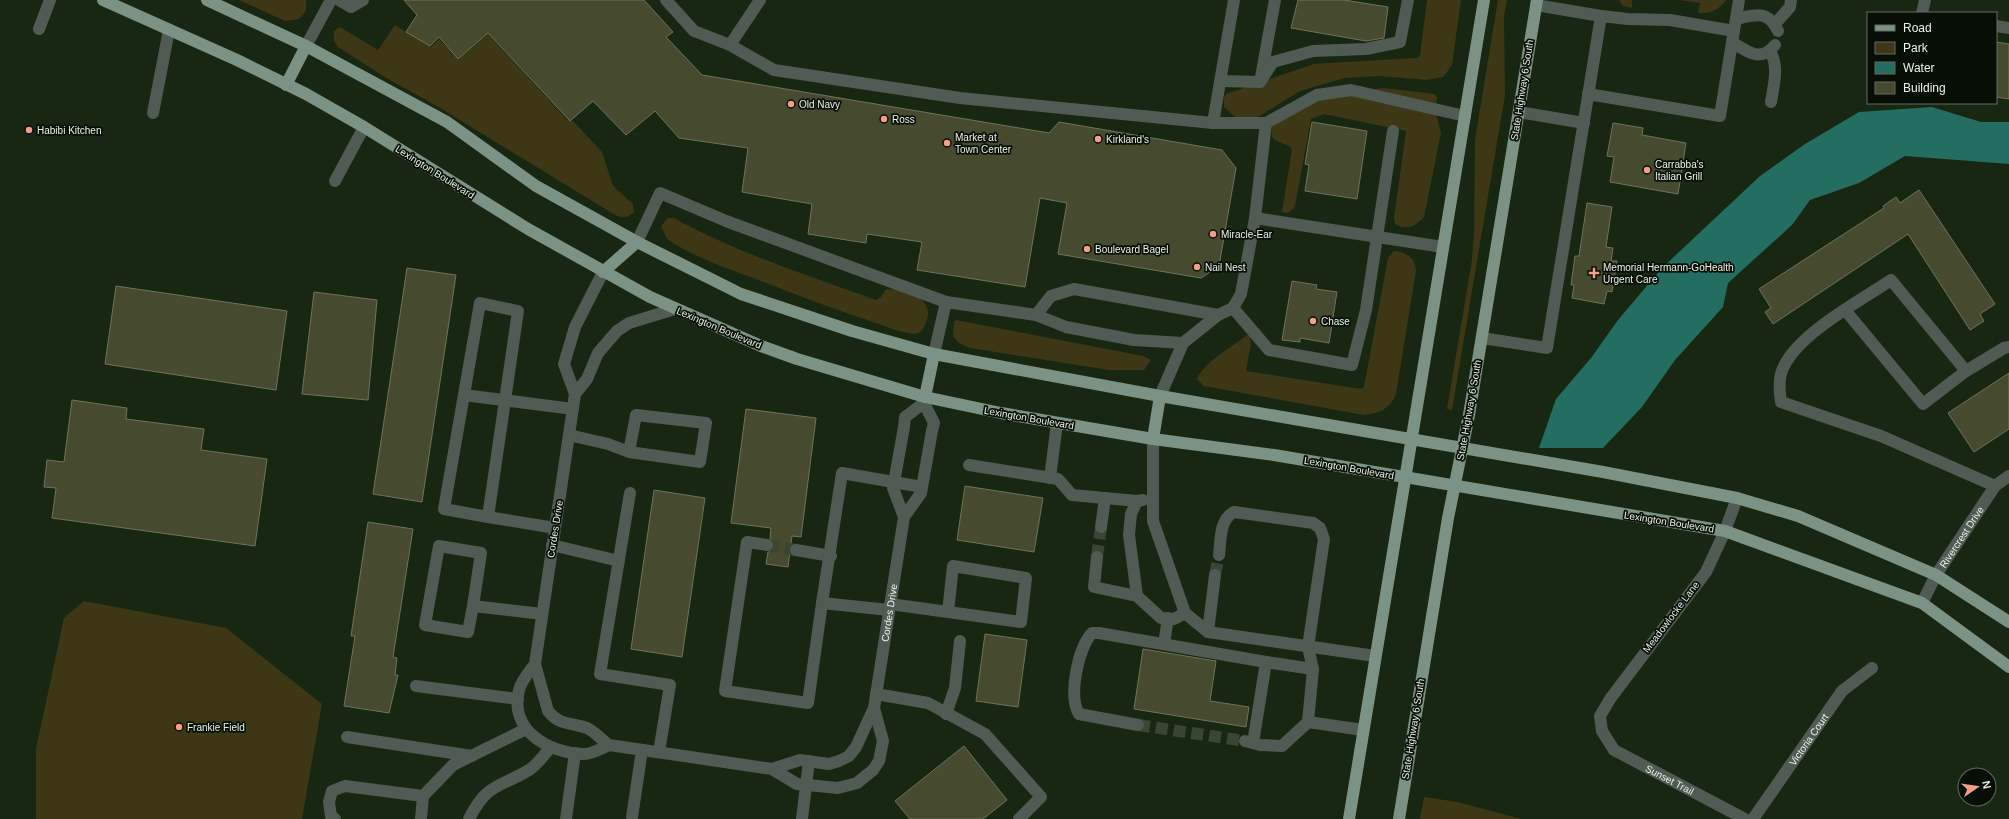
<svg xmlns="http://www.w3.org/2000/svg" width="2009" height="819" font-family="Helvetica,sans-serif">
<rect width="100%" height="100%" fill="#182712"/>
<!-- green -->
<g fill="#3e3716">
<path d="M239 0H306V11L299 19 285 21Z"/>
<path d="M1427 0H1461L1452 65 1443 77 1427 80 1378 76 1345 78 1300 91 1253 120H1238L1224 107V98L1226 94 1314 64 1416 58 1420 56Z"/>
<path d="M1498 0H1507L1504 16 1505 95 1452 410 1447 409 1472 260 1474 233 1475 140Z"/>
<path d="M1619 0H1632V8L1623 6Z"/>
<path d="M1680 0H1726C1719 10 1711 14 1698 13L1700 3Z"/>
<path d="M395 25 431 47 439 39 458 60 488 34 567 120 573 121 602 152 613 186 633 204 634 212C624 222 616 215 607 210L437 106 388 79 338 47 334 41V31L340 27 378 50Z"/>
<path d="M1384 88 1435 94 1437 98 1435 110 1441 133 1424 217C1416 226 1406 231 1395 224L1394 218 1406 131 1324 114 1311 119 1295 206 1292 210 1288 213 1282 212 1292 149C1283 139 1267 146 1273 125L1322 95Z"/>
<path d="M668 218H674C735 252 809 276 876 300L881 297 886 289C907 290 938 298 925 325 923 330 920 334 914 334 900 333 883 325 870 321 833 309 797 295 761 281 729 269 695 258 667 239L661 226Z"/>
<path d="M1394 251C1406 252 1416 258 1416 271L1396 394C1390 409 1380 413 1364 415L1204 386 1197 379C1204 362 1232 347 1247 335L1250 336 1251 343 1246 371 1361 389 1364 387 1388 258Z"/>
<path d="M956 320 1143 356 1151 360 1144 370H1109L970 348 959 343 953 336 954 322Z"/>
<path d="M84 601 226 628 322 704 302 819H36V749L64 618Z"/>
<path d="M1424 797 1458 802 1521 819H1420Z"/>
</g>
<!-- water -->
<path fill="#236e60" d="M1932 107 1981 122H2009V164L1905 156 1859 183 1810 200 1792 225 1728 283 1723 307 1675 360 1642 407 1603 448H1539L1556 399 1591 358 1618 320 1662 268 1760 176 1805 144 1859 112Z"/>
<!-- building -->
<g fill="#464b30" stroke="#6f7458">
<path d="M404 0H644L673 32 666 37 702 75 1049 133 1059 122 1222 150 1236 168 1219 266 1201 278 1058 254 1067 203 1040 198 1025 287 917 270 922 242 867 234 866 243 808 234 812 204 742 192 748 148 679 138 655 111 626 135 593 101 570 121 488 33 458 59 439 37 430 46 406 32 417 15Z"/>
<path d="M1298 0H1344L1388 7 1384 38 1366 41 1291 28Z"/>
<path d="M1996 42 2009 44V99L1996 97Z"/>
<path d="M1312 122 1367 131 1357 199 1305 191 1309 165 1305 164Z"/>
<path d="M1613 123 1643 128 1642 135 1686 143 1678 194 1610 182 1614 157 1607 156Z"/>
<path d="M1919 190 1995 304 1980 314 1984 321 1970 330 1908 234 1773 324 1765 312 1771 308 1759 289 1884 208 1883 206 1896 197 1900 203Z"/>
<path d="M1587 203 1612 207 1606 247 1613 248 1611 261H1617L1612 292 1607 291 1604 304 1572 298 1574 285H1571L1575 256H1579Z"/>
<path d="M407 268 456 275 422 502 373 494Z"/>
<path d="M1292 281 1317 285 1316 289 1337 292 1329 343 1300 338V342L1282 340Z"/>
<path d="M116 286 287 311 276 390 105 364Z"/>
<path d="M314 292 377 300 368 400 302 394Z"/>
<path d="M2009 373V429L1974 452 1948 413Z"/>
<path d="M72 400 127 408 126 419 204 429 201 450 267 459 255 546 52 518 56 488 44 487 47 460 64 462Z"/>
<path d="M746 409 816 418 801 537 792 536 788 567 766 564 768 552 773 550 774 546V542L770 538 771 528 731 523Z"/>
<path d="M965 486 1043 498 1034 552 957 540Z"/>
<path d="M654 490 705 498 682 657 631 649Z"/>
<path d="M368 522 413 529 393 657 397 658 395 675H398L389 713 344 706 355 636H351Z"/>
<path d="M985 634 1027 640 1018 707 976 701Z"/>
<path d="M1143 649 1216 661 1210 701 1249 707 1246 727 1134 709Z"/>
<path d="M964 746 1007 800 983 819H910L895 801Z"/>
</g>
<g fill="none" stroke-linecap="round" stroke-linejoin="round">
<!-- minor-tunnel -->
<g stroke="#384632" stroke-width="12" stroke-dasharray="12 6" stroke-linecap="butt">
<path d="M767 545 796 550"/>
<path d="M1097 557 1101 527"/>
<path d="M1215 575 1219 555"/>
<path d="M1138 725 1245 741"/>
</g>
<!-- minor -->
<g stroke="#4f5b53" stroke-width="12">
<path d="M339 0 351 7 363 0"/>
<path d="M666 0 694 31 730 45 774 70 960 98 1213 123H1266L1317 95 1351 90 1465 116"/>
<path d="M1536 5 1601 16 1628 19 1670 20 1734 31"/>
<path d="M1922 13 1925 0"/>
<path d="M1736 19C1754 15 1768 9 1778 31"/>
<path d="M1775 24 1790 7 1791 0"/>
<path d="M1996 26 2009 28"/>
<path d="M39 29 50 0"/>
<path d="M1732 42C1748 52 1760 63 1775 45"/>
<path d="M730 45 760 0"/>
<path d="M306 46 331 0"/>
<path d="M1770 51C1779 66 1774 84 1771 102"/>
<path d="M1261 77 1275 0"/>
<path d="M1220 81 1260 82"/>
<path d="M1260 82 1273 62 1313 51 1366 49 1400 42 1408 0"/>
<path d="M1588 94 1720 116 1739 0"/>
<path d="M1519 112 1584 123"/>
<path d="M153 113 169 30"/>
<path d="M1213 123 1234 0"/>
<path d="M335 181 364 127"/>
<path d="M1255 218 1443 247"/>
<path d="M637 242 660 193 726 221 946 302"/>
<path d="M603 272 575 327 564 364 575 394 535 664C530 671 521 681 519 690 509 730 548 753 583 754 591 755 602 748 609 745"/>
<path d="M480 303 518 311 488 517 444 509Z"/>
<path d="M1233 308 1269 350 1352 365 1366 310 1393 131"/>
<path d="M1845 310 1923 404 1966 371 2004 348 2009 347"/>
<path d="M1036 315 1051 296 1074 289 1218 315"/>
<path d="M1482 338 1547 348 1601 16"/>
<path d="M934 354 946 302 1036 315 1066 327 1134 340 1183 343"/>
<path d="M1966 371 1891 280C1860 301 1801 332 1784 366 1778 377 1779 390 1781 402L1881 436 1995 486"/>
<path d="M575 394 587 379 598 353 617 331 629 323 675 309"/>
<path d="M464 395 573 409"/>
<path d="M1160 396 1183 343 1218 315 1233 308 1241 294 1255 218 1266 123"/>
<path d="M569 435 608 444 629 452 700 462 706 423 636 415 629 452"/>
<path d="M1153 439V521L1185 613 1208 632 1375 656"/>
<path d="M969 465 1058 479 1072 495 1137 501"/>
<path d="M1050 478 1057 423"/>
<path d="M630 493 600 674 670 685 659 752"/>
<path id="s1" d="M1737 498 1725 531 1706 572 1610 699 1600 716 1602 731 1614 750 1745 819"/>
<path d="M1143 500 1137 501 1131 514 1129 535 1137 596 1161 618 1174 619 1185 613"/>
<path d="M488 517 555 528"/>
<path d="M904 517 893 488 904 427 905 417 924 403"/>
<path d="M1101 527 1105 498"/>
<path d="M552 545 619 561"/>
<path d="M767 545 747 542 725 691 808 703 822 603 889 610"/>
<path d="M796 550 831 556"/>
<path d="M1219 555C1221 540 1219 520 1234 512L1313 523 1320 528 1324 539 1308 647 1313 669 1308 722 1363 730"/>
<path d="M1097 557 1094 587 1137 596"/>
<path d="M822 603 842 473 922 487"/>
<path id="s2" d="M1922 603 1936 575 1995 486 2009 476"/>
<path d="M890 604 1021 622 1026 578 953 566 948 612"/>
<path d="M473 606 468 632 425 625 439 546 481 553 473 606 542 614"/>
<path d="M1208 632 1215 575"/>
<path d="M1164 644 1168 618"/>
<path d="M535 664 548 711C560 726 570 722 587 728 594 731 602 740 609 745L772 769 797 784 838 788 857 783 873 770 879 761 883 741 874 708"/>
<path d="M416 686 518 699"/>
<path d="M876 694 928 703 985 734 1041 797 1019 819"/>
<path d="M946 714 955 688 960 641"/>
<path d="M1138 725 1079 714C1068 696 1078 648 1092 633H1099L1266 662"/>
<path d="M347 737 472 756"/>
<path d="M1245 741 1260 745 1282 746 1308 722"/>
<path d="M1253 743 1266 662 1313 669"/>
<path id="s3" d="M772 769 800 760 829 764 839 761 849 756 856 747 874 708 904 517 921 493 932 431 934 423 924 403 925 397"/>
<path d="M632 817 642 750"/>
<path d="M335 819 331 816 329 802 332 791 345 786 423 796"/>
<path d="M421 819 423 796 453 765 526 729"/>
<path d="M469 819C487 783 499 788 529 770 537 765 544 755 550 748"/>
<path d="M566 819 575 753"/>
<path d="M802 819 809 761"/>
<path id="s4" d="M1753 819 1842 691 1872 668"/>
</g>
<!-- major -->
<g stroke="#7b9384" stroke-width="12">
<path d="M103 0 237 60 306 94 364 127 528 229 650 297 761 346 797 359 925 397 1001 413 1153 439 1274 455 1725 531 1922 603 2009 667"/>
<path d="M207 0 306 46 447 122 536 186 637 242 741 294 852 331 934 354 1160 396 1603 472 1737 498 1798 516 1936 575 2009 622"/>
<path d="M286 85 306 46"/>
<path d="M603 272 637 242"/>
<path d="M925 397 934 354"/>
<path d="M1153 439 1160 396"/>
<path d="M1349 819 1484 0"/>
<path d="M1399 819 1448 518 1469 415 1537 0"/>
</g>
</g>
<!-- markers -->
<g fill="#f49e86" stroke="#070e06" stroke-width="1.5">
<circle cx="791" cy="104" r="4"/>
<circle cx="884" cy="119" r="4"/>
<circle cx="29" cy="130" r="4"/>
<circle cx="1098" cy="139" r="4"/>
<circle cx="947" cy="143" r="4"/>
<circle cx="1647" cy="170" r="4"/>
<circle cx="1213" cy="234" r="4"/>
<circle cx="1087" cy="249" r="4"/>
<circle cx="1197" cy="267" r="4"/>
<path d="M1592 267h4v4h4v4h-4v4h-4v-4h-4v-4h4z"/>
<circle cx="1313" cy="321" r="4"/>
<circle cx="179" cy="727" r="4"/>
</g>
<g text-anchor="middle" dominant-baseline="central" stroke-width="3.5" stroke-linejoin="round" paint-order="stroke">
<!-- street labels -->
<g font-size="10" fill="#ebf5e7" stroke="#070e06">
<text transform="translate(1522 90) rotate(-81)">State Highway 6 South</text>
<text transform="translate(435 172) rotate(32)">Lexington Boulevard</text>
<text transform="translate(719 328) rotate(23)">Lexington Boulevard</text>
<text transform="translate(1469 410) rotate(-80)">State Highway 6 South</text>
<text transform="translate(1029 418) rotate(10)">Lexington Boulevard</text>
<text transform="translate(1349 468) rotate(10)">Lexington Boulevard</text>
<text transform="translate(1669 522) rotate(9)">Lexington Boulevard</text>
<text transform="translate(555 529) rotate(-81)">Cordes Drive</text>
<text stroke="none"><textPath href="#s2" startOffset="77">Rivercrest Drive</textPath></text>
<text stroke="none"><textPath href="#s3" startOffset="231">Cordes Drive</textPath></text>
<text transform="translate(1671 617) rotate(-53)">Meadowlocke Lane</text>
<text transform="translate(1413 729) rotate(-81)">State Highway 6 South</text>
<text stroke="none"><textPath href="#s4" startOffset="97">Victoria Court</textPath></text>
<text stroke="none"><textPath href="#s1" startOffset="360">Sunset Trail</textPath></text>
</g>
<!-- poi labels -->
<g font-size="10" fill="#ebf5e7" stroke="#070e06" text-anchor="start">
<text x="799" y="104">Old Navy</text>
<text x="892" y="119">Ross</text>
<text x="37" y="130">Habibi Kitchen</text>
<text x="955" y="137">Market at<tspan x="955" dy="12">Town Center</tspan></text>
<text x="1106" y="139">Kirkland's</text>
<text x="1655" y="164">Carrabba's<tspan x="1655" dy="12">Italian Grill</tspan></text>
<text x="1221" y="234">Miracle-Ear</text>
<text x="1095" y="249">Boulevard Bagel</text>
<text x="1205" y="267">Nail Nest</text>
<text x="1603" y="267">Memorial Hermann-GoHealth<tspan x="1603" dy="12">Urgent Care</tspan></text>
<text x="1321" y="321">Chase</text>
<text x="187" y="727">Frankie Field</text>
</g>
</g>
<!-- legend -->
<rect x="1867" y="12" width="130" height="92" fill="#070e06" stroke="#626a60"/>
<rect x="1875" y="25" width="20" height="6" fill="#7b9384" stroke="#626a60"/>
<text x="1903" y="32" font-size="12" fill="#ebf5e7">Road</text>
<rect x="1875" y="42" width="20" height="12" fill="#3e3716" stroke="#626a60"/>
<text x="1903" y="52" font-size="12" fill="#ebf5e7">Park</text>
<rect x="1875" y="62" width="20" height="12" fill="#236e60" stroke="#626a60"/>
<text x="1903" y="72" font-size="12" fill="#ebf5e7">Water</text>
<rect x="1875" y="82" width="20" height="12" fill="#464b30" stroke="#626a60"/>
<text x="1903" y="92" font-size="12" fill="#ebf5e7">Building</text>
<!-- north arrow -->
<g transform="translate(1977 787) rotate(77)"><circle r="19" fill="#070e06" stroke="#626a60"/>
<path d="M0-3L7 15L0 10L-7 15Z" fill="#f49e86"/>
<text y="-6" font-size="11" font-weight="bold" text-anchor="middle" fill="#ebf5e7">N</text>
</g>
</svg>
